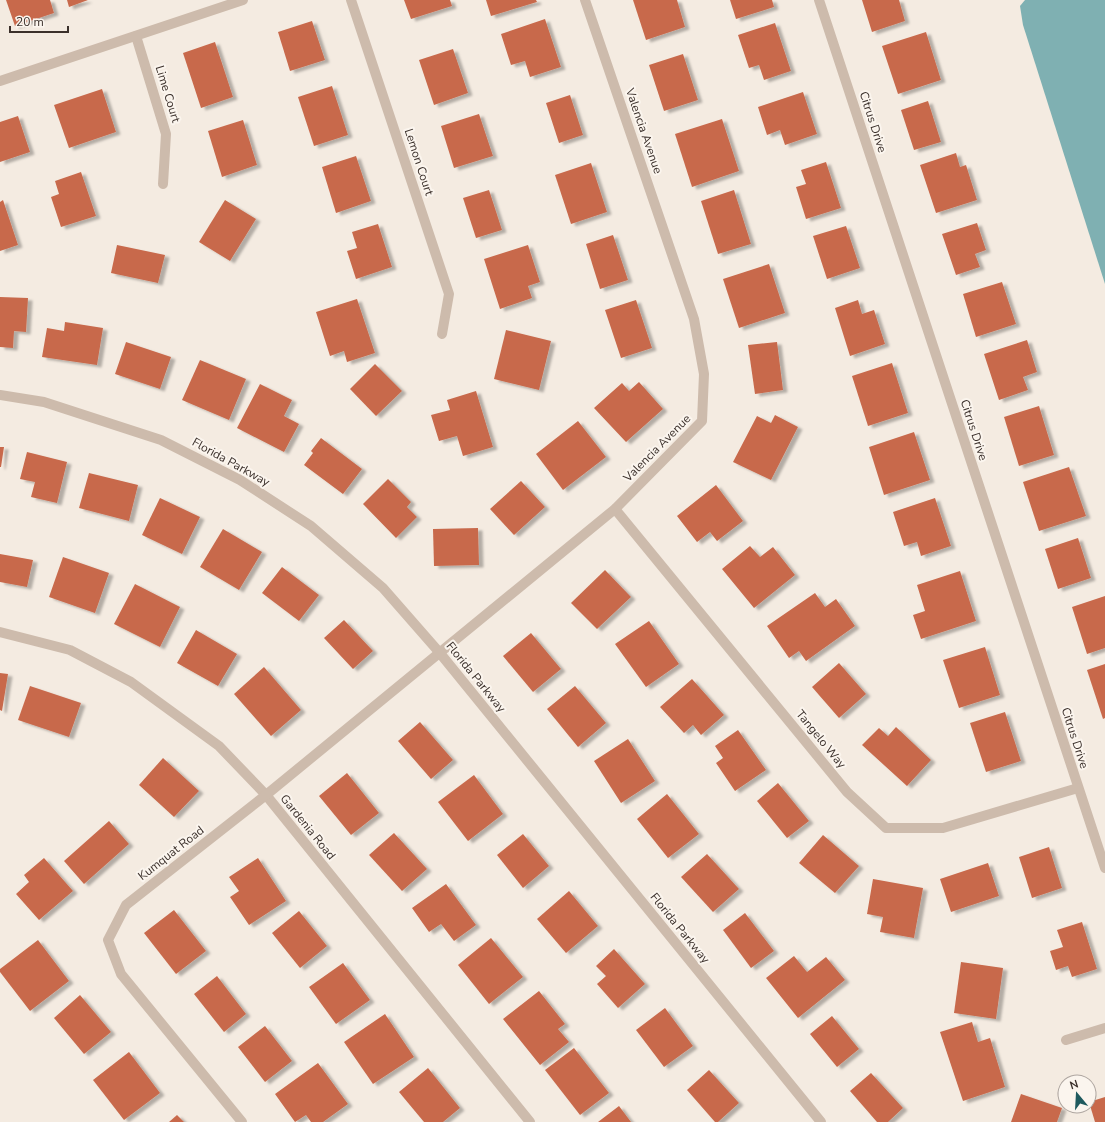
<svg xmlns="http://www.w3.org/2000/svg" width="1105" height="1122" font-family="'Nunito Sans',sans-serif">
<defs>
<filter id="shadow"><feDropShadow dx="4.5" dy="2.5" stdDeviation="1" flood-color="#0004"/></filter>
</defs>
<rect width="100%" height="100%" fill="#f4ebe1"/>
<!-- water -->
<path fill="#7fb0b2" d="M1025 0H1105V284L1023 25 1020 6Z"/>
<!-- building -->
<g fill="#c8694b" filter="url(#shadow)">
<path d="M6 0H50L54 13 15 26Z"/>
<path d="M67 0H88L69 7Z"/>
<path d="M404 0H450L452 6 411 19Z"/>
<path d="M486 0H536L537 2 491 16Z"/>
<path d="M633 0H677L685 27 646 40Z"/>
<path d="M730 0H772L774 7 736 19Z"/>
<path d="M862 0H899L905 21 872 32Z"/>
<path d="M545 19 561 67 530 77 525 61 511 65 501 34Z"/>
<path d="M312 21 325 60 290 71 278 32Z"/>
<path d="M775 23 791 71 764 80 759 65 749 68 738 35Z"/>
<path d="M926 32 941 80 898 94 882 46Z"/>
<path d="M215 42 233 97 201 108 183 53Z"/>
<path d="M453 49 468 93 434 105 419 60Z"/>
<path d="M683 54 698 100 664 111 649 65Z"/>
<path d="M332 86 348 135 314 146 298 97Z"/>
<path d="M102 89 116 132 69 148 54 105Z"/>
<path d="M803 92 817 134 785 145 780 130 767 135 758 107Z"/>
<path d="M570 95 583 135 559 143 546 103Z"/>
<path d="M928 101 941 142 914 150 901 110Z"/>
<path d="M479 114 493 156 454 168 441 126Z"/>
<path d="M18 116 30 152 0 162V122Z"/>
<path d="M722 119 739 171 692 187 675 134Z"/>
<path d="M243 120 257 165 222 177 208 131Z"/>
<path d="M956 153 960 167 966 165 977 200 936 213 920 165Z"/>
<path d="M356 156 371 201 336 213 322 167Z"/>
<path d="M826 162 841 208 806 219 796 187 806 184 801 170Z"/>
<path d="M591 163 607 212 571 224 555 175Z"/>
<path d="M81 172 96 216 61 227 51 197 59 194 55 181Z"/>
<path d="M489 190 502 230 476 238 463 198Z"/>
<path d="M734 190 751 244 718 254 701 201Z"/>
<path d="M3 200 18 245 0 251V202Z"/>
<path d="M225 200 256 219 230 261 199 242Z"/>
<path d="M977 223 986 250 975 254 980 267 956 275 942 234Z"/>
<path d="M378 224 392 267 356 279 347 251 357 248 352 232Z"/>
<path d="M846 226 860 268 827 279 813 236Z"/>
<path d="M613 235 628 280 600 289 586 244Z"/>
<path d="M117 245 165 255 158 283 111 273Z"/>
<path d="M528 245 540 282 528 286 532 298 500 309 484 259Z"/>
<path d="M769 264 785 313 739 328 723 279Z"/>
<path d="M1002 282 1016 324 976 337 963 294Z"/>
<path d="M0 297 28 298 26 332 14 331 13 348 0 347Z"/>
<path d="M357 299 375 353 347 362 344 351 330 356 316 312Z"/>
<path d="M636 300 652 348 621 358 605 310Z"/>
<path d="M858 300 862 314 874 310 885 344 850 356 835 308Z"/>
<path d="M65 322 103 328 97 365 42 357 47 328 64 331Z"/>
<path d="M506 330 551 341 539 390 494 379Z"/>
<path d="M1027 340 1037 372 1023 377 1028 390 999 400 984 354Z"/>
<path d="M126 342 171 357 160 389 115 374Z"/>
<path d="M777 342 783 390 755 394 748 345Z"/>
<path d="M200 360 246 379 229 420 182 400Z"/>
<path d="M892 363 908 413 868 426 852 376Z"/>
<path d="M375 364 402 391 376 416 350 389Z"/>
<path d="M639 382 663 409 626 442 594 408 622 383 629 391Z"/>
<path d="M260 384 292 400 284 416 299 424 284 452 237 428Z"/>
<path d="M476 391 493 447 463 456 457 436 439 441 431 415 450 410 447 400Z"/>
<path d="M1039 406 1054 455 1019 466 1004 417Z"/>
<path d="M775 415 798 427 771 480 733 462 757 416 771 423Z"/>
<path d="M578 421 606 457 563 490 536 454Z"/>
<path d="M914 432 930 480 884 495 869 447Z"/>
<path d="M321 438 362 469 343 494 304 465 313 453 311 451Z"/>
<path d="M0 447H4L1 467H0Z"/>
<path d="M27 452 67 462 57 503 31 497 35 482 20 479Z"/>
<path d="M1069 467 1086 516 1039 531 1023 482Z"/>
<path d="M89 473 138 485 129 521 79 508Z"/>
<path d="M388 479 411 502 407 507 417 517 396 538 363 504Z"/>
<path d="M521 481 545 507 514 535 490 509Z"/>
<path d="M716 485 743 521 717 541 710 532 697 542 677 516Z"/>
<path d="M160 498 200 517 182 554 142 535Z"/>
<path d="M935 498 951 546 921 556 917 542 904 546 893 512Z"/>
<path d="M478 528 479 565 434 566 433 529Z"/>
<path d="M223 529 262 552 239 590 200 567Z"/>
<path d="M1078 538 1091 578 1058 589 1045 549Z"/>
<path d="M750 546 760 557 773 547 795 575 754 608 722 569Z"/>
<path d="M0 554 33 560 27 587 0 582Z"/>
<path d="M63 557 109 573 95 613 49 597Z"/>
<path d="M282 567 319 595 299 621 262 593Z"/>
<path d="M605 570 631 597 597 629 571 603Z"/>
<path d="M960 571 976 621 921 639 913 615 925 611 917 585Z"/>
<path d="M135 584 180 607 160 647 114 624Z"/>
<path d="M815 593 825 607 836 599 855 626 806 661 799 651 789 658 767 626Z"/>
<path d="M1105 596V648L1087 654 1072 607Z"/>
<path d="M344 620 373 651 353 669 324 638Z"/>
<path d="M649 621 679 664 646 687 615 644Z"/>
<path d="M196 630 237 654 218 686 177 663Z"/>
<path d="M531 633 561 669 533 692 503 656Z"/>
<path d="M985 647 1000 695 959 708 943 660Z"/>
<path d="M839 663 866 694 839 718 812 687Z"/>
<path d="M1105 664V718L1103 719 1087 670Z"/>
<path d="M264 667 301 710 271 736 234 694Z"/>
<path d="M0 673 8 674 2 711 0 710Z"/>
<path d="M692 679 724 715 701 735 693 725 684 733 660 707Z"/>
<path d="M30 686 81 703 69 737 18 720Z"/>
<path d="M575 686 606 723 578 747 547 709Z"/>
<path d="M1005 712 1021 761 986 772 970 723Z"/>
<path d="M420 722 453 760 431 779 398 741Z"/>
<path d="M896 727 931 760 907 786 862 745 879 728 888 736Z"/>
<path d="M738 730 766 770 735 791 716 763 723 758 715 746Z"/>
<path d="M628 739 655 781 621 803 594 761Z"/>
<path d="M163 758 199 791 174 817 139 785Z"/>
<path d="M347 773 379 813 351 835 319 796Z"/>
<path d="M474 775 503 814 468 841 438 802Z"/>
<path d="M778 783 809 821 787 838 757 801Z"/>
<path d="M667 794 699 834 668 858 637 819Z"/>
<path d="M109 821 129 844 84 884 64 861Z"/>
<path d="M394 833 427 869 402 891 369 855Z"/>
<path d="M523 834 549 866 523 888 497 855Z"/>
<path d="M823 835 859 866 835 893 799 863Z"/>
<path d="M1049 847 1062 888 1032 898 1019 857Z"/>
<path d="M707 854 739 889 713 912 681 877Z"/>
<path d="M44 858 73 891 39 920 16 894 29 882 24 875Z"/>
<path d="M258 858 286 901 249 925 230 897 239 891 229 877Z"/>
<path d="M988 863 999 896 951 912 940 879Z"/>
<path d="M873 879 923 888 914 938 880 932 883 917 867 914Z"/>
<path d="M446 884 476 925 454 941 441 924 429 932 412 908Z"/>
<path d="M569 891 598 926 566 953 537 919Z"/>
<path d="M174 910 206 951 176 974 144 933Z"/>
<path d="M299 911 327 946 300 968 272 933Z"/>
<path d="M745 913 774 951 751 968 723 930Z"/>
<path d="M1082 922 1097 969 1072 977 1068 966 1056 970 1050 951 1063 947 1057 930Z"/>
<path d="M491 938 523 977 489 1004 458 965Z"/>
<path d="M38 940 69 981 30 1011 0 972V969Z"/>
<path d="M614 949 645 984 618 1008 597 984 606 976 596 966Z"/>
<path d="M794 956 807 972 826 957 845 980 798 1018 766 978Z"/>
<path d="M961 962 1003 968 996 1019 954 1013Z"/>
<path d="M343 963 370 1000 336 1024 309 987Z"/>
<path d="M217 976 246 1014 224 1032 194 994Z"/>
<path d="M539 991 565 1024 558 1029 569 1042 540 1065 503 1019Z"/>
<path d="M80 995 111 1032 84 1054 54 1018Z"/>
<path d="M665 1008 693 1046 664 1067 636 1030Z"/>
<path d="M385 1014 414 1057 373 1084 344 1042Z"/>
<path d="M832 1016 859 1049 837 1067 810 1034Z"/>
<path d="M972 1022 978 1042 990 1038 1005 1087 963 1101 940 1032Z"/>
<path d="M265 1026 292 1061 265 1082 238 1047Z"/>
<path d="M574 1048 609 1093 580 1115 545 1070Z"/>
<path d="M129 1052 160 1093 124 1120 93 1080Z"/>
<path d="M318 1063 348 1104 323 1122H311L306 1115 295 1122 275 1094Z"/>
<path d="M428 1068 460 1108 443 1122H424L399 1092Z"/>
<path d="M709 1070 739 1103 718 1122H715L687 1090Z"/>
<path d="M871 1073 903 1108 888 1122H877L850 1091Z"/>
<path d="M1021 1094 1062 1108 1057 1122H1011Z"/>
<path d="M1105 1097V1122H1095L1089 1102Z"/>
<path d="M619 1106 631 1122H598Z"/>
<path d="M177 1115 184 1122H169Z"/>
</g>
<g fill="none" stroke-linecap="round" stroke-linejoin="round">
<!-- minor -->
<g stroke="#cdbbac" stroke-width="10">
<path d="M351 0 449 294 442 334"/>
<path d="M819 0 1105 868"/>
<path d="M136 36 166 134 163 184"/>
<path d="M0 81 243 0"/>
<path d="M615 509 847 792 886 828H943L1078 788"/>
<path d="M0 632 70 650 131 682 219 746 266 795 530 1122"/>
<path d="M1066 1040 1105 1028"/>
<path d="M242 1122 121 974 108 940 126 905 266 795 615 509 702 421 704 374 694 319 585 0"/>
</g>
<!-- tertiary -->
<path stroke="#cdbbac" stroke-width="10" d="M0 395 44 402 161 440 240 480 311 526 383 588 439 652 821 1122"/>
</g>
<g text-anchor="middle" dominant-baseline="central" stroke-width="4" stroke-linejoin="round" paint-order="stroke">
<!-- street labels -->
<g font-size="12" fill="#3b302b" stroke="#fbf5ee">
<text transform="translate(168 94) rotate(73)">Lime Court</text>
<text transform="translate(873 122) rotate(72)">Citrus Drive</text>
<text transform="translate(644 131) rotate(71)">Valencia Avenue</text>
<text transform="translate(419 162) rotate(72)">Lemon Court</text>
<text transform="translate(974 430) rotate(72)">Citrus Drive</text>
<text transform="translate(657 448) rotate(-45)">Valencia Avenue</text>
<text transform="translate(231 462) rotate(29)">Florida Parkway</text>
<text transform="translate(476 677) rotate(51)">Florida Parkway</text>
<text transform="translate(1075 738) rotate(72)">Citrus Drive</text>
<text transform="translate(821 739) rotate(51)">Tangelo Way</text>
<text transform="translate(308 827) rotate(51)">Gardenia Road</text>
<text transform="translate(171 853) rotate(-38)">Kumquat Road</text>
<text transform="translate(680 928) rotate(51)">Florida Parkway</text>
</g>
</g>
<!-- north arrow -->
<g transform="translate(1077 1094) rotate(342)"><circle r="19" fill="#fbf5ee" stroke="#aea6a0"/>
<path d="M0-3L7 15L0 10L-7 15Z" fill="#1f5a5e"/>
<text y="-6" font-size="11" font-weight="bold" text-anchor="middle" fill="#3b302b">N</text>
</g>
<!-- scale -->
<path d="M10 26v6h58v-6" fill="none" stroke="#3b302b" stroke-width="2"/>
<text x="16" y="26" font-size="12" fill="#3b302b" stroke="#fbf5ee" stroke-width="3" paint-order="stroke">20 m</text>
</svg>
